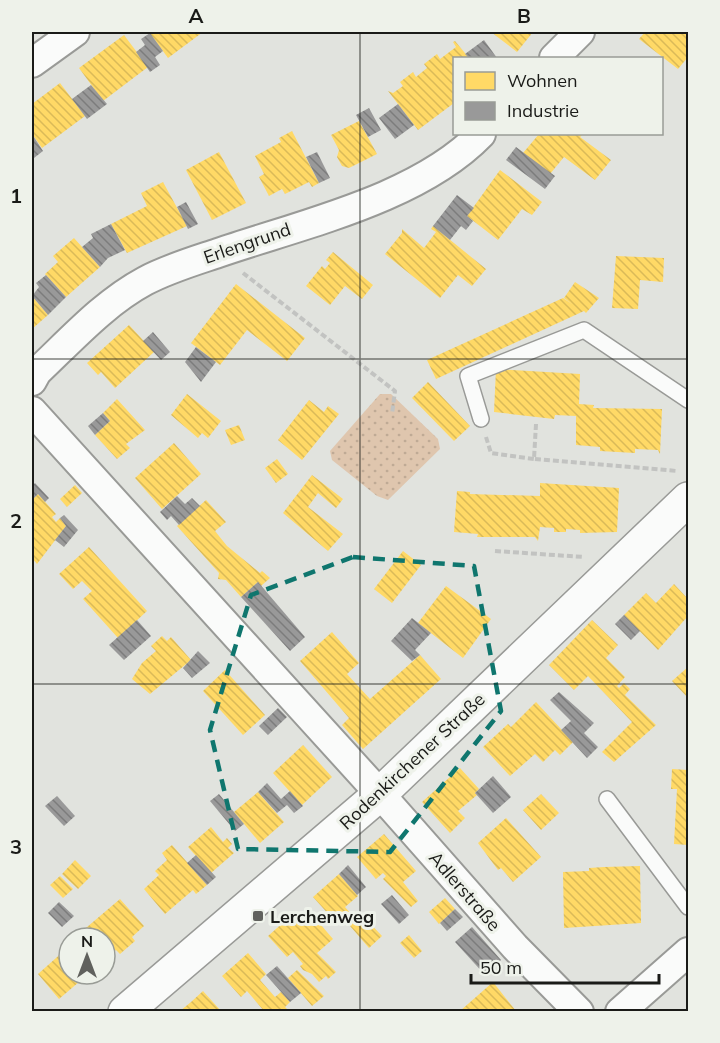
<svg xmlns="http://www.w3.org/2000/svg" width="720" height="1043" font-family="Mulish,sans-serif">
<defs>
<pattern id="grass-dots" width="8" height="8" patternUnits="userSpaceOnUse" patternTransform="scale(1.5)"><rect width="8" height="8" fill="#dfc6ae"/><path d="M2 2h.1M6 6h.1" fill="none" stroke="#bfaa95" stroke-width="1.8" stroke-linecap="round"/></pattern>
<pattern id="homes-back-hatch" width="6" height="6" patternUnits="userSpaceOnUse" patternTransform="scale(1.5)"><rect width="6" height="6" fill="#ffd966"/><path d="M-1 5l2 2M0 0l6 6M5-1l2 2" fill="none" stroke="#daba58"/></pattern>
<pattern id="industry-back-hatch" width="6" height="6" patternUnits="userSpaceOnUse" patternTransform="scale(1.5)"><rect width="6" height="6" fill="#999"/><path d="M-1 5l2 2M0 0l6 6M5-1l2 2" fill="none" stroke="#7c7c7c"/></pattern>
</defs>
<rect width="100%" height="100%" fill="#e1e3de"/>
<!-- grass -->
<path fill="url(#grass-dots)" d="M380 394H391L438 439 440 449 388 500 377 496 332 460 330 451Z"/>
<!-- homes -->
<g fill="url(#homes-back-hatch)">
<path d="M149 32H203L168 58Z"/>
<path d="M491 32H533L517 52Z"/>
<path d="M645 32H688V57L678 69 639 39Z"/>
<path d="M124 35 148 67 103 101 79 68Z"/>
<path d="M455 41 469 58H454V103L418 130 388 91 393 93 403 86 400 82 413 72 416 77 427 68 424 64 437 54 440 59 456 47 453 42Z"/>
<path d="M60 83 85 116 42 148 32 134V104Z"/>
<path d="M359 121 377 154 349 168 342 166 337 157 339 150 331 135Z"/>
<path d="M292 131 319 183 312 187 309 182 285 194 282 189 269 196 259 177 264 174 255 156 281 142 279 138Z"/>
<path d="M539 134H583L580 137 611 160 595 180 564 157 550 174 523 153Z"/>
<path d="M219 152 246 203 212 220 186 170Z"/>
<path d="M500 170 542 202 532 215 522 209 498 240 467 216Z"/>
<path d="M163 182 187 226 127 253 111 224 147 206 141 193Z"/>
<path d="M433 226 486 269 472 286 458 275 440 298 385 254 402 233V229L424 248 436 232 431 229Z"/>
<path d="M74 238 100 267 66 297 45 274 58 262 53 256Z"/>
<path d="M333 252 373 285 362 299 345 286 330 305 306 286 322 266 325 269 330 263 326 260Z"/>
<path d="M616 256 664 258 663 282 640 280 638 309 612 308Z"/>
<path d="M575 282 599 298 586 313 584 311 436 379 427 360 563 298 572 304 564 298Z"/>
<path d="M236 284 305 338 287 361 247 330 220 365 191 343Z"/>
<path d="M32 296 48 315 32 329Z"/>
<path d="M129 325 154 352 115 388 101 372 98 375 87 363Z"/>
<path d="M496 369 580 374 579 404 594 405 593 408 662 409 660 454 658 450 635 449V453L600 451V447L576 445V416L555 415 554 419 494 412Z"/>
<path d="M428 382 470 426 454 441 412 398Z"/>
<path d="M187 394 221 421 208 438 202 433 198 438 171 415Z"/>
<path d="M117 399 145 430 126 444 130 448 117 459 95 435 110 421 103 413Z"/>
<path d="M309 400 324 412 328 406 339 414 302 460 278 440Z"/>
<path d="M239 425 245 440 231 445 225 430Z"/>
<path d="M174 443 201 474 162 509 135 478Z"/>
<path d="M277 459 288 474 276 483 265 468Z"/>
<path d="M312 475 343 499 336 508 318 493 308 507 343 534 328 551 283 513Z"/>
<path d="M540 483 619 488 617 532 580 533V530L566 529V532H554V528L540 527 538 541 535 537H477L478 534 454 532 457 491 470 492V494L540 496Z"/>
<path d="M75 485 82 493 67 507 60 499Z"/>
<path d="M38 494 56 514 52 517 56 522 60 518 66 526 37 564 32 558V500Z"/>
<path d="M206 500 226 522 215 531 227 546 260 573 262 571 270 578 261 586 258 582 241 597 226 580 218 579 219 573 177 526Z"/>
<path d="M89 547 147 611 118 638 83 599 92 591 82 581 73 589 59 574Z"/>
<path d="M403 551 421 565 392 603 374 589Z"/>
<path d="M674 584 688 599V616L658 650 624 615 646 593 656 603Z"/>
<path d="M446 586 491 619 463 658 418 623Z"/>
<path d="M592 620 618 645 606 658 625 677 617 686 619 688 624 683 630 689 625 695 656 725 614 762 602 752 632 722 588 676 574 690 549 665Z"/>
<path d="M332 632 359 663 347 674 370 699 420 655 441 679 363 749 342 725 349 718 300 661Z"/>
<path d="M162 636 167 641 171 637 191 660 150 694 132 679 142 663 156 651 151 646Z"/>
<path d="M688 667V698L672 681Z"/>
<path d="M225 670 265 715 243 735 203 691Z"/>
<path d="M536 702 573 742 560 755 555 750 543 762 535 754 510 776 483 747 508 724 511 727Z"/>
<path d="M303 745 332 777 302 805 273 773Z"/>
<path d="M460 768 479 789 475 793 477 795 458 811 465 818 450 833 422 802Z"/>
<path d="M672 769 688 770V845L674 844 677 789H671Z"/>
<path d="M258 792 284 822 260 843 234 812Z"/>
<path d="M541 794 559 813 541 830 523 810Z"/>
<path d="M506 818 541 857 513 882 501 868 498 870 478 843Z"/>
<path d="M211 827 223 842 227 838 232 844 228 848 234 853 211 873 188 847Z"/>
<path d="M384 834 416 871 403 882 418 901 411 907 383 879 386 876 383 873 376 879 357 857Z"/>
<path d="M172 845 207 885 196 894 193 890 165 914 144 889 159 875 155 871 167 860 162 853Z"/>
<path d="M75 860 91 876 78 889 62 874Z"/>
<path d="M640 866 641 923 564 928 563 872 589 871V868L604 867Z"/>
<path d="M339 874 358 896 345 907 358 922 364 917 382 936 369 948 338 912 332 918 313 897Z"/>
<path d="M60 876 73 889 63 898 50 885Z"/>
<path d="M445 898 455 909 439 924 429 912Z"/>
<path d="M120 899 144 926 132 937 135 941 120 954 116 950 105 959V938H84L80 933Z"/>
<path d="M294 913 301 922 305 918 309 923 315 918 333 939 317 953 336 972 328 979 326 976 319 982 312 974 303 970 300 966 303 964 293 952 287 957 268 936Z"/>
<path d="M409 935 422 951 414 958 400 943Z"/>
<path d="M65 950 69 955V974L86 976 59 999 38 974Z"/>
<path d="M248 953 266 974 260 980 275 997 281 992 290 1002 285 1007 289 1011H264L247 991 241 997 222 976Z"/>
<path d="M297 970 324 996 312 1006 288 978Z"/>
<path d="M493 982 516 1011H460Z"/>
<path d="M203 991 221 1011H180L191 1002Z"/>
</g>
<!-- industry -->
<g fill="url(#industry-back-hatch)">
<path d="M150 33 163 51 155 57 160 65 150 72 136 52 145 45 141 39Z"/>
<path d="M484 40 497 58H469L465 54Z"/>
<path d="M91 85 107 104 87 119 72 99Z"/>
<path d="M398 104 414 125 395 139 379 118Z"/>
<path d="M369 108 381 130 368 137 356 115Z"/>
<path d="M32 134 43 151 34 158 32 155Z"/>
<path d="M516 147 555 176 545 189 506 160Z"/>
<path d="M317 152 330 178 319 183 306 157Z"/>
<path d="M457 195 474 208 467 216 473 221 466 230 461 226 450 240 433 226Z"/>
<path d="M186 202 198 224 188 229 177 207Z"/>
<path d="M111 224 125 250 108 258 100 267 82 247 93 238 91 234Z"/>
<path d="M46 275 66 297 48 315 32 296 39 287 36 283Z"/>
<path d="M153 332 170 352 161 360 143 341Z"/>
<path d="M196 347 216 362 201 382 185 362Z"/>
<path d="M103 413 110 421 95 435 88 426Z"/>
<path d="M35 483 49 498 45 502 38 494 32 500V486Z"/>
<path d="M177 496 185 504 192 498 200 506 179 525 171 516 167 520 160 512Z"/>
<path d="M64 515 78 530 64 547 55 540 66 526 60 518Z"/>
<path d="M258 582 305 637 290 651 241 597Z"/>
<path d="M624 615 640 631 631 640 615 624Z"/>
<path d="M412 618 431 633 415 650 420 655 412 661 391 641Z"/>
<path d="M137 620 151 636 124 660 109 645Z"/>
<path d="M198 651 210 663 192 678 183 668Z"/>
<path d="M559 692 594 723 584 733 598 747 587 758 561 730 571 721 550 700Z"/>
<path d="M278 708 287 717 268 735 259 726Z"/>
<path d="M493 776 511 797 493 813 475 793Z"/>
<path d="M267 783 281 799 290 791 303 806 294 813 287 805 277 813 258 792Z"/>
<path d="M219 794 244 824 235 831 210 801Z"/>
<path d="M57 796 75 816 64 826 45 806Z"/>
<path d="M196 855 216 877 207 885 187 863Z"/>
<path d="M348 865 366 887 357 895 339 874Z"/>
<path d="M392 895 409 915 399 924 381 904Z"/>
<path d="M59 902 74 916 62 927 48 913Z"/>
<path d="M455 909 463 917 447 931 440 923Z"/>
<path d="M472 927 501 960 485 975 455 942Z"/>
<path d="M277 966 301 993 290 1002 266 975Z"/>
</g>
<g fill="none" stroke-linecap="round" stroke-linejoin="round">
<defs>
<g id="service">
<path d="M481 419 468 376 584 330 688 400"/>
<path d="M607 799 688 907"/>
</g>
<g id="minor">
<path d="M554 58 580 32"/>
<path d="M32 63 75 32"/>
<path d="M32 381 37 372C71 340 104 303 145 281 167 269 194 261 218 253 302 224 418 199 481 134"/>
<path d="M32 411 380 794 515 947 579 1012"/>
<path d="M620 1012 688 952"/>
</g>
<path id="secondary" d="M125 1012 380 794 688 499"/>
</defs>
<!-- service casing -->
<use href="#service" stroke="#999a97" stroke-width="18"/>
<!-- minor casing -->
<use href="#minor" stroke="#999a97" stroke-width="32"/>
<!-- secondary casing -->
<use href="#secondary" stroke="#999a97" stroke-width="36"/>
<!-- path -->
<g stroke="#c2c3c1" stroke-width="4" stroke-dasharray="6 3" stroke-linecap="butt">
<path d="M243 273 395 391 392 414"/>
<path d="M536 424 534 459 677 471"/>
<path d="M486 437 491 453 534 459"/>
<path d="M495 551 584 557"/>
</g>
<!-- service -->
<use href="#service" stroke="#fafbfa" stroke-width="15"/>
<!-- minor -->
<use href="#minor" stroke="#fafbfa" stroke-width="28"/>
<!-- secondary -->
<use href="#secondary" stroke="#fafbfa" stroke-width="33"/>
</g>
<!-- marked area -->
<path fill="none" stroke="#0f766e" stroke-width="4.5" stroke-dasharray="12 8" stroke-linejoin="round" d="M353 557 474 566 501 711 390 852 238 849 210 730 251 595Z"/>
<!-- grid -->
<path fill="none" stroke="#1a1b18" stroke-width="1.5" stroke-opacity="0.55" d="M360 32V1012M32 359H688M32 684H688"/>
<!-- markers -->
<rect fill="#60615d" stroke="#eef2ea" stroke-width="2" x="252" y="910" width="12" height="12" rx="3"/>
<g text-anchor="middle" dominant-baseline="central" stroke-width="6" stroke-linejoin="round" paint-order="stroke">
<!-- street labels -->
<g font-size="18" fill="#1a1b18" stroke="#eef2ea">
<text transform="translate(247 243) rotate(-19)">Erlengrund</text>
<text transform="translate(412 761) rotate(-43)">Rodenkirchener Straße</text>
<text transform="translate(465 891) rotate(49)">Adlerstraße</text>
</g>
<!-- poi labels -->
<g font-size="18" font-weight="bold" fill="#1a1b18" stroke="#eef2ea" text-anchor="start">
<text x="270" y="916">Lerchenweg</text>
</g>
</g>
<!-- border -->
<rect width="720" height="1043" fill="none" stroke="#eef2ea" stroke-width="66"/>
<!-- legend -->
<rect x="453" y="57" width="210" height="78" fill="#eef2ea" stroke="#999c96" stroke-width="1.5"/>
<rect x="465" y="72" width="30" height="18" fill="#ffd966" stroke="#999c96" stroke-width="1.5"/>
<text x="507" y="87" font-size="18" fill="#1a1b18">Wohnen</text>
<rect x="465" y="102" width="30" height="18" fill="#999999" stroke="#999c96" stroke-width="1.5"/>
<text x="507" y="117" font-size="18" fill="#1a1b18">Industrie</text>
<!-- north arrow -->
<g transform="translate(87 956)"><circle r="28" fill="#eef2ea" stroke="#999c96" stroke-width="1.5"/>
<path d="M0-4.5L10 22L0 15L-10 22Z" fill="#60615d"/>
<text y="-9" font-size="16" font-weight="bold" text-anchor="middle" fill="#1a1b18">N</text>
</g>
<!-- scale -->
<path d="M471 974v9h188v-9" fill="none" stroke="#1a1b18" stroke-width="3"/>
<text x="480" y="974" font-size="18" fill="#1a1b18" stroke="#eef2ea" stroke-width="4.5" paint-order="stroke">50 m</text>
<rect x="33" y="33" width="654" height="977" fill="none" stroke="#1a1b18" stroke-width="2"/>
<g font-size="20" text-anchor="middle" font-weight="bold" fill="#1a1b18">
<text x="196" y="23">A</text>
<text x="524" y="23">B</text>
<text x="16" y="203">1</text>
<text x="16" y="528">2</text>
<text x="16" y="854">3</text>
</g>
</svg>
